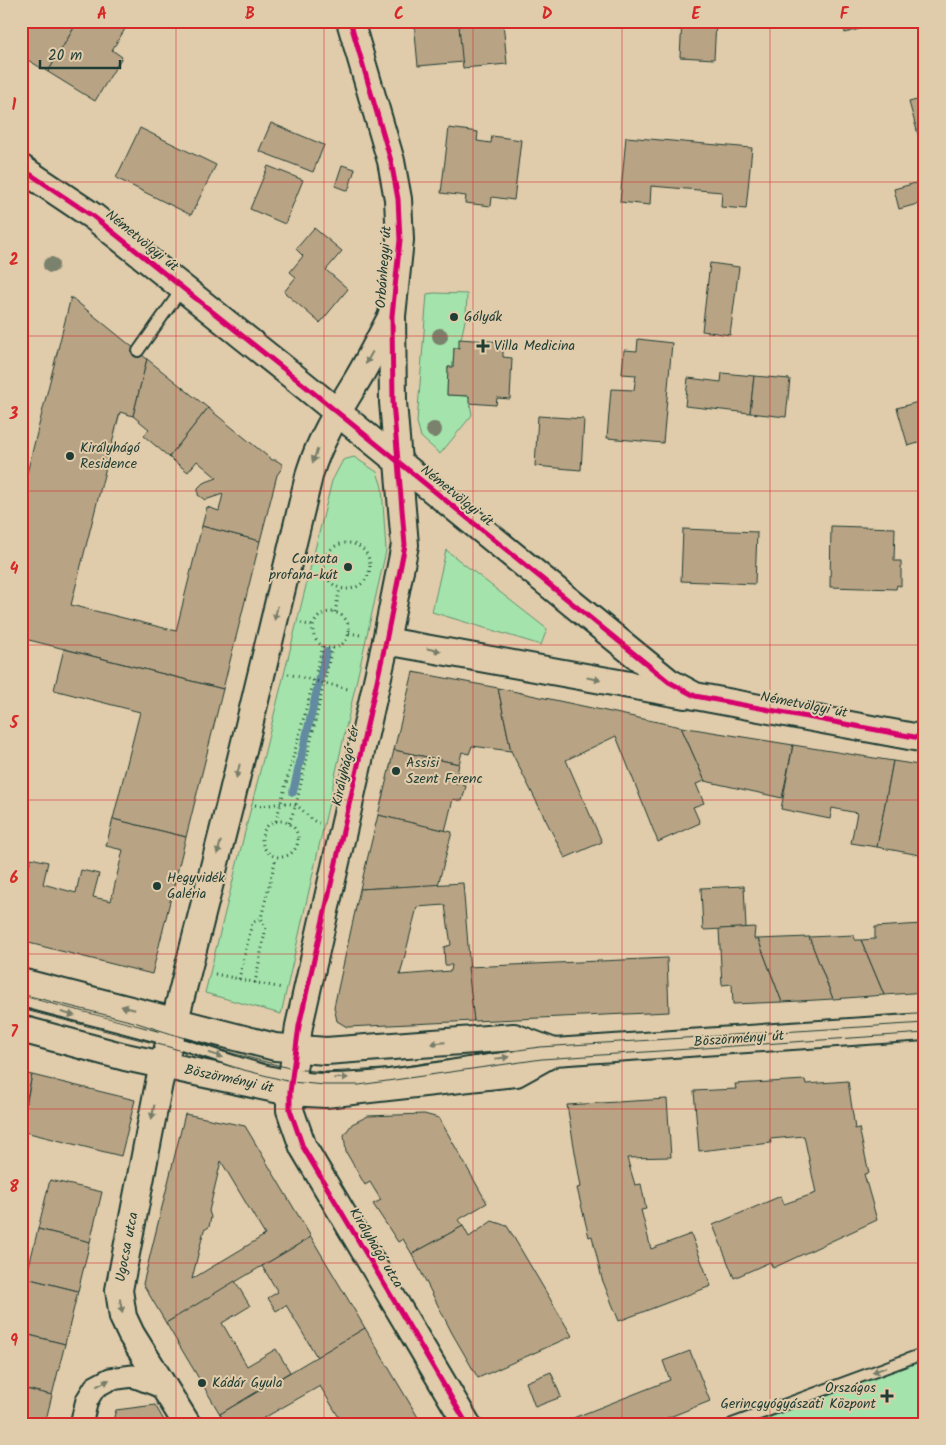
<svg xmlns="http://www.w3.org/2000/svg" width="946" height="1445" font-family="Kalam,sans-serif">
<rect width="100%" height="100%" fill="#e0cbaa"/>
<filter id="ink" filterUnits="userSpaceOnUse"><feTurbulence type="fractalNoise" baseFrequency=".02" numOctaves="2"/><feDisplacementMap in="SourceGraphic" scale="10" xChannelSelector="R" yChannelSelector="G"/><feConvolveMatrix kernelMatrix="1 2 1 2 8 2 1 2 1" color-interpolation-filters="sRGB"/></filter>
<g filter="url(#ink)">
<!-- green -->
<g fill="#a4e3ab" stroke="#629070">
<path d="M434 293 467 294 466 316 459 348H454L453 367H448L447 395 469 396 472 415 440 454 421 437 417 422 427 294Z"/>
<path d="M354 457 377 472 382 487 386 551 281 1014 205 993 332 481 343 460Z"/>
<path d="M446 550 547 629 541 645 432 612Z"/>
<path d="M925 1357V1424H743Z"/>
</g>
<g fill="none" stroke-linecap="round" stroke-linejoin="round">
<!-- stream -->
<path stroke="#628ba1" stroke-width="8" d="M293 792 326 652"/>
</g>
<!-- building -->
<g fill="#b9a385" stroke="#1f3d34" fill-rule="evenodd">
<path d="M28 21H78L48 72 21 56V32Z"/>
<path d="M78 21H130L112 50 122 57 95 101 48 72Z"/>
<path d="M459 21 463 62 418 66 414 22Z"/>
<path d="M682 21H716L714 59 680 57Z"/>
<path d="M842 21H869L870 26 845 33Z"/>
<path d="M915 21H925V58Z"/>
<path d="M503 22 507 64 463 68 459 26Z"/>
<path d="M925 98V144L921 145 909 102Z"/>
<path d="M271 123 324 145 313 172 259 151Z"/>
<path d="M140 128 216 165 191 215 116 178Z"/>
<path d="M449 128 478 132 477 141 491 143 492 136 521 140 514 200 492 197 491 206 465 203 466 196 441 193Z"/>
<path d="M626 137 752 148 746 209 721 207 722 192 651 186 650 205 620 202Z"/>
<path d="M342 165 355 169 348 191 335 186Z"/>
<path d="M268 166 303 180 285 224 250 209Z"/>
<path d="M925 167V189L919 168Z"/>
<path d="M923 181 925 202 899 209 894 189Z"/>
<path d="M314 228 342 251 326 270 348 289 320 323 284 292 296 277 290 272 303 256 296 249Z"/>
<path d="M710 263 739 267 730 335 702 331Z"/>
<path d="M71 297 147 359 133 416 120 412 71 605 176 631 202 526 260 541 223 689 21 638V497Z"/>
<path d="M459 339 503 342V357L512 358 510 399 497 398 496 405 469 403V396L447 395 448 367H453L454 348H459Z"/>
<path d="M638 339 672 343 663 443 607 438 611 389 634 390 636 375 622 374 624 350 637 351Z"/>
<path d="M147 359 208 408 169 457 144 436 149 429 133 416Z"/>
<path d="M722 373 754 376 750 413 685 406 688 378 721 382Z"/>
<path d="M754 376 790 379 786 417 750 413Z"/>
<path d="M925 400V441L908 446 897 408Z"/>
<path d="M208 408 272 460H276L282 464V468L277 475 260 541 202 526 207 507 219 511 223 494 205 500 198 495V488L203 483 217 478 197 461 188 472 169 457Z"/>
<path d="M538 416 584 419 581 470 535 466Z"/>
<path d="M831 526 895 528 894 561H901V586L897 585 896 589 830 587Z"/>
<path d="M683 529 757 532 755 584 681 581Z"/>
<path d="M64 649 223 689 186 837 113 819 140 712 54 690Z"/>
<path d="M413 672 498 688 511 751 472 746 469 754 462 752 459 764 394 750Z"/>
<path d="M498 688 681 727 705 781 696 784 704 803 693 807 700 823 658 842 616 736 566 760 602 842 565 858 511 751Z"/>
<path d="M681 727 793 745 782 798 705 781Z"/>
<path d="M793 745 893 761 877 847 851 843 857 813 832 808 830 819 781 809Z"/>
<path d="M394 750 459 764 455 783 466 786 462 801 453 799 445 831 378 815Z"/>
<path d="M893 761 925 766V856L877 847Z"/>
<path d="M21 812 28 814 21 843Z"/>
<path d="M378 815 452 832 438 885 360 889Z"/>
<path d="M113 819 186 837 152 974 21 941V879L25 880 31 858 48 862 43 884 76 893 81 870 99 874 93 897 111 901 123 850 106 846Z"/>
<path d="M463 883 474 1021 347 1027 337 1021 334 1007 360 889ZM445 905 451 945 444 947 445 965H452L451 971 400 975 417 907Z"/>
<path d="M744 886 746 928 703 930 701 888Z"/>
<path d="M922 924V935H925V992L884 995 861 940 875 939V927Z"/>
<path d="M755 927 754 939H758L782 1002 733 1004 732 984 722 985 719 929Z"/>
<path d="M854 935 855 940H861L884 995 833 999 809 937Z"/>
<path d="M809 937 833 999 782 1002 758 939Z"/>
<path d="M667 958 669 1012 474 1021 468 967Z"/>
<path d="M21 1073 32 1075 21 1127Z"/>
<path d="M32 1075 135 1100 121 1156 21 1131Z"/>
<path d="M805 1080 806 1084 848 1081 855 1129 859 1128 869 1173 864 1174 877 1220 773 1268 770 1262 734 1278 713 1225 781 1196 784 1204 816 1193 804 1136 770 1139 771 1143 699 1151 694 1091 736 1089 735 1084Z"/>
<path d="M667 1099 671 1157 627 1158 635 1185 641 1184 646 1209 641 1210 651 1249 691 1234 711 1286 619 1321 602 1279 592 1236 589 1237 577 1188 581 1187 567 1105Z"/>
<path d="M185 1114 245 1126 311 1237 166 1323 143 1284ZM221 1161 265 1235 192 1279 204 1230 209 1227 211 1217 209 1211Z"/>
<path d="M424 1114 439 1118 487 1203 458 1220 463 1226 412 1254 403 1239 398 1242 373 1204 381 1200 370 1182 365 1185 346 1152 344 1135 352 1124 368 1116Z"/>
<path d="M50 1180 102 1192 90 1242 38 1229Z"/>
<path d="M492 1221 507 1226 572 1336 478 1378 452 1333 412 1254 463 1226 469 1237Z"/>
<path d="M38 1229 90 1242 78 1291 26 1278Z"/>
<path d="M311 1237 365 1328 317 1357 286 1305 276 1311 268 1298 278 1292 262 1266Z"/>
<path d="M26 1278 78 1291 65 1344 21 1333V1298Z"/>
<path d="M235 1281 250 1306 222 1323 247 1366 276 1349 290 1372 220 1414 166 1323Z"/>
<path d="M365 1328 419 1419 412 1424H343L320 1386 262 1419 265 1424H226L220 1414Z"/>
<path d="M21 1333 65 1344 52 1395 21 1388Z"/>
<path d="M690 1351 710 1401 652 1424H558L670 1380 663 1361Z"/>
<path d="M551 1372 561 1397 535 1407 526 1382Z"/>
<path d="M21 1388 52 1395 45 1424H21Z"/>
<path d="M155 1405 166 1424H112L116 1410Z"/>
</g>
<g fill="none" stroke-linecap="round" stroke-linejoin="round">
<defs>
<g id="service">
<path d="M138 351 182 289"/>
<path d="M21 1001C71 1015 122 1026 172 1041 221 1056 274 1079 326 1079 395 1079 465 1061 533 1054"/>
<path d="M732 1424 925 1353"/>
</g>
<path id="minor" d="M81 1424 87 1400 95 1387 110 1379 133 1376 167 1389"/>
<g id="tertiary">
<path d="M350 21 391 161 398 199 400 240 392 316 393 402 405 545 386 641 299 1026 290 1092V1110L303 1147 467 1424"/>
<path d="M21 168 94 217 294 377 669 682 695 696 925 739"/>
<path d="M386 641 685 695"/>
<path d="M21 982 275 1047 326 1051 514 1037 554 1052"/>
<path d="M21 1029 125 1057 290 1092 325 1094 516 1073 554 1052 925 1027"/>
<path d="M187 1424 131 1334 123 1317 119 1290 159 1083 231 800 310 472C320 440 337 413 354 385 368 363 379 339 392 316"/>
</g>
</defs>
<!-- service casing -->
<use href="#service" stroke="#1f3d34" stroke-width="14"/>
<!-- minor casing -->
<use href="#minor" stroke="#1f3d34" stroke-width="25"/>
<!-- tertiary casing -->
<use href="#tertiary" stroke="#1f3d34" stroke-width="30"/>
<!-- path -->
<g stroke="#1f3d34" stroke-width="3" stroke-dasharray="1 4" stroke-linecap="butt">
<circle cx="347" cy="566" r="23"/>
<circle cx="331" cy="630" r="18"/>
<path d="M335 612 340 588"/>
<path d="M301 623 313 626"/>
<path d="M349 633 360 635"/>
<path d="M288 674 348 689"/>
<path d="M255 805C268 808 280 800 294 805 304 808 308 820 319 823"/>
<circle cx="280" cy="839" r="18"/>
<path d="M276 821 323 646"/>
<path d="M289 823 296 805 332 648"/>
<path d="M215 974 282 988"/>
<path d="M239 979 252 923 261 918"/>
<path d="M255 983 266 927 261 918 276 858"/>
</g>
<!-- service -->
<use href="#service" stroke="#e0cbaa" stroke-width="10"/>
<!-- minor -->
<use href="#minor" stroke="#e0cbaa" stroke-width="21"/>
<!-- tertiary -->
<use href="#tertiary" stroke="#e0cbaa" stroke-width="26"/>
<!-- tram -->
<g stroke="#1f3d34" stroke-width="1">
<path d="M21 994 134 1022 235 1054 293 1069 325 1072 385 1069 540 1047 925 1023"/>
<path d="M21 1009 169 1047 232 1067 291 1082 325 1085H359L542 1059 925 1033"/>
</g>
<defs>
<g id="cycleway">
<path d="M350 21 391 161 398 199 400 240 392 316 393 402 405 545 386 641 299 1026 290 1092V1110L303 1147 467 1424"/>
<path d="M21 168 94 217 294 377 669 682 695 696 925 739"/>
</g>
</defs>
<!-- cycleway casing -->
<use href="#cycleway" stroke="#e0cbaa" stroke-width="8"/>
<!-- cycleway -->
<use href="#cycleway" stroke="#d6006c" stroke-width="5"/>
</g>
<!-- trees -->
<g fill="#7a816c">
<circle cx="51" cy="265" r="8"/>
<circle cx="440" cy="336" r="8"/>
<circle cx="434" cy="430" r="8"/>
</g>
<!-- one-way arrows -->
<defs><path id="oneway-solid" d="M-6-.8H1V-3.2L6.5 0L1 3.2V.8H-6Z" transform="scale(1.25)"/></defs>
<g fill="#767d69">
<use href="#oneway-solid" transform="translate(369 358) rotate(119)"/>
<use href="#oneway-solid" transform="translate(315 456) rotate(110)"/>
<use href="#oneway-solid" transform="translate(276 613) rotate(103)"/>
<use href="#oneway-solid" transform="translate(434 650) rotate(11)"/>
<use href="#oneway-solid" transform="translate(594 679) rotate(11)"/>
<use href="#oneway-solid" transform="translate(238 771) rotate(104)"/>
<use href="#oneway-solid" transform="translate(219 848) rotate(104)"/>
<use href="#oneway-solid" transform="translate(128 1008) rotate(-166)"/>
<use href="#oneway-solid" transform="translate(68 1014) rotate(15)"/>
<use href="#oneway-solid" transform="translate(438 1043) rotate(175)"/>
<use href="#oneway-solid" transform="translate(216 1055) rotate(18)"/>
<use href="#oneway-solid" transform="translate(502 1058) rotate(-8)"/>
<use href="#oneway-solid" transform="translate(341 1078) rotate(-2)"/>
<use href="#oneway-solid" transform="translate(153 1112) rotate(101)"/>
<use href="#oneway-solid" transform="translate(121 1306) rotate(81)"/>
<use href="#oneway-solid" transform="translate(879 1370) rotate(160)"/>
<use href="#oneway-solid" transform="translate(103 1383) rotate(-27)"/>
</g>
</g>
<!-- grid -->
<path fill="none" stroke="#d62828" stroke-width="1" stroke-opacity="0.55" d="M176 21V1424M324 21V1424M473 21V1424M622 21V1424M770 21V1424M21 182H925M21 336H925M21 491H925M21 645H925M21 800H925M21 954H925M21 1109H925M21 1263H925"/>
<!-- markers -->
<g fill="#1f3d34" stroke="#e0cbaa" stroke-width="2">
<circle cx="454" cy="317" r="5"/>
<path d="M480.5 338.5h5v5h5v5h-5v5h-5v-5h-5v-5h5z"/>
<circle cx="70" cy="456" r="5"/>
<circle cx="348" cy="567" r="5"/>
<circle cx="396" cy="771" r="5"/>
<circle cx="157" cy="886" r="5"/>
<circle cx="202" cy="1383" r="5"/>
<path d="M884.5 1388.5h5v5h5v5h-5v5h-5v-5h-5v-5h5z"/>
</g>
<g text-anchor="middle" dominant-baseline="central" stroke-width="4" stroke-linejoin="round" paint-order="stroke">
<!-- street labels -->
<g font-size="14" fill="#1f3d34" stroke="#e0cbaa">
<text transform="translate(142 241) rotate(39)">Németvölgyi út</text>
<text transform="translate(384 267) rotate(-86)">Orbánhegyi út</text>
<text transform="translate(457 496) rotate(39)">Németvölgyi út</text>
<text transform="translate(804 705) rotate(11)">Németvölgyi út</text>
<text transform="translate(346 766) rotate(-77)">Királyhágó tér</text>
<text transform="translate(739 1039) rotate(-4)">Böszörményi út</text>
<text transform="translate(229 1079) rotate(12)">Böszörményi út</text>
<text transform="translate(127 1247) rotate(-79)">Ugocsa utca</text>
<text transform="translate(376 1248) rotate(59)">Királyhágó utca</text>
</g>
<!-- poi labels -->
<g font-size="14" fill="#1f3d34" stroke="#e0cbaa" text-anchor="start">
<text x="464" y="317">Gólyák</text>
<text x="494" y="346">Villa Medicina</text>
<text x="80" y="448">Királyhágó<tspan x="80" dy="16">Residence</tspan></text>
<text x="338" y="559" text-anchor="end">Cantata<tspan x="338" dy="16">profana-kút</tspan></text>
<text x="406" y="763">Assisi<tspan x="406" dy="16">Szent Ferenc</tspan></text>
<text x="167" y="878">Hegyvidék<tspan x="167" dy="16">Galéria</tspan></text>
<text x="212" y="1383">Kádár Gyula</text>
<text x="876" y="1388" text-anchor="end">Országos<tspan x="876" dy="16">Gerincgyógyászati Központ</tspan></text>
</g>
</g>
<!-- margin -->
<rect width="946" height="1445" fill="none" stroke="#e0cbaa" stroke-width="55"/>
<!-- scale -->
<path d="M40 60v8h80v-8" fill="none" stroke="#1f3d34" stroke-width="2.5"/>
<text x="48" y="60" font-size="15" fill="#1f3d34" stroke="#e0cbaa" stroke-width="4" paint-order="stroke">20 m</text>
<rect x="28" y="28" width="890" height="1390" fill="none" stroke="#d62828" stroke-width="2"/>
<g font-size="16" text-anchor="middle" font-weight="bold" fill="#d62828">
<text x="102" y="19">A</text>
<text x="250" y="19">B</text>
<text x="399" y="19">C</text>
<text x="547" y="19">D</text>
<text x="696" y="19">E</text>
<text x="844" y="19">F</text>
<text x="14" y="110">1</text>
<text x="14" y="265">2</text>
<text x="14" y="419">3</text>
<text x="14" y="574">4</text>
<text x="14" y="728">5</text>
<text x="14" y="883">6</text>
<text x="14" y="1037">7</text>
<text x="14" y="1192">8</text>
<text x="14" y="1346">9</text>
</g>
</svg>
